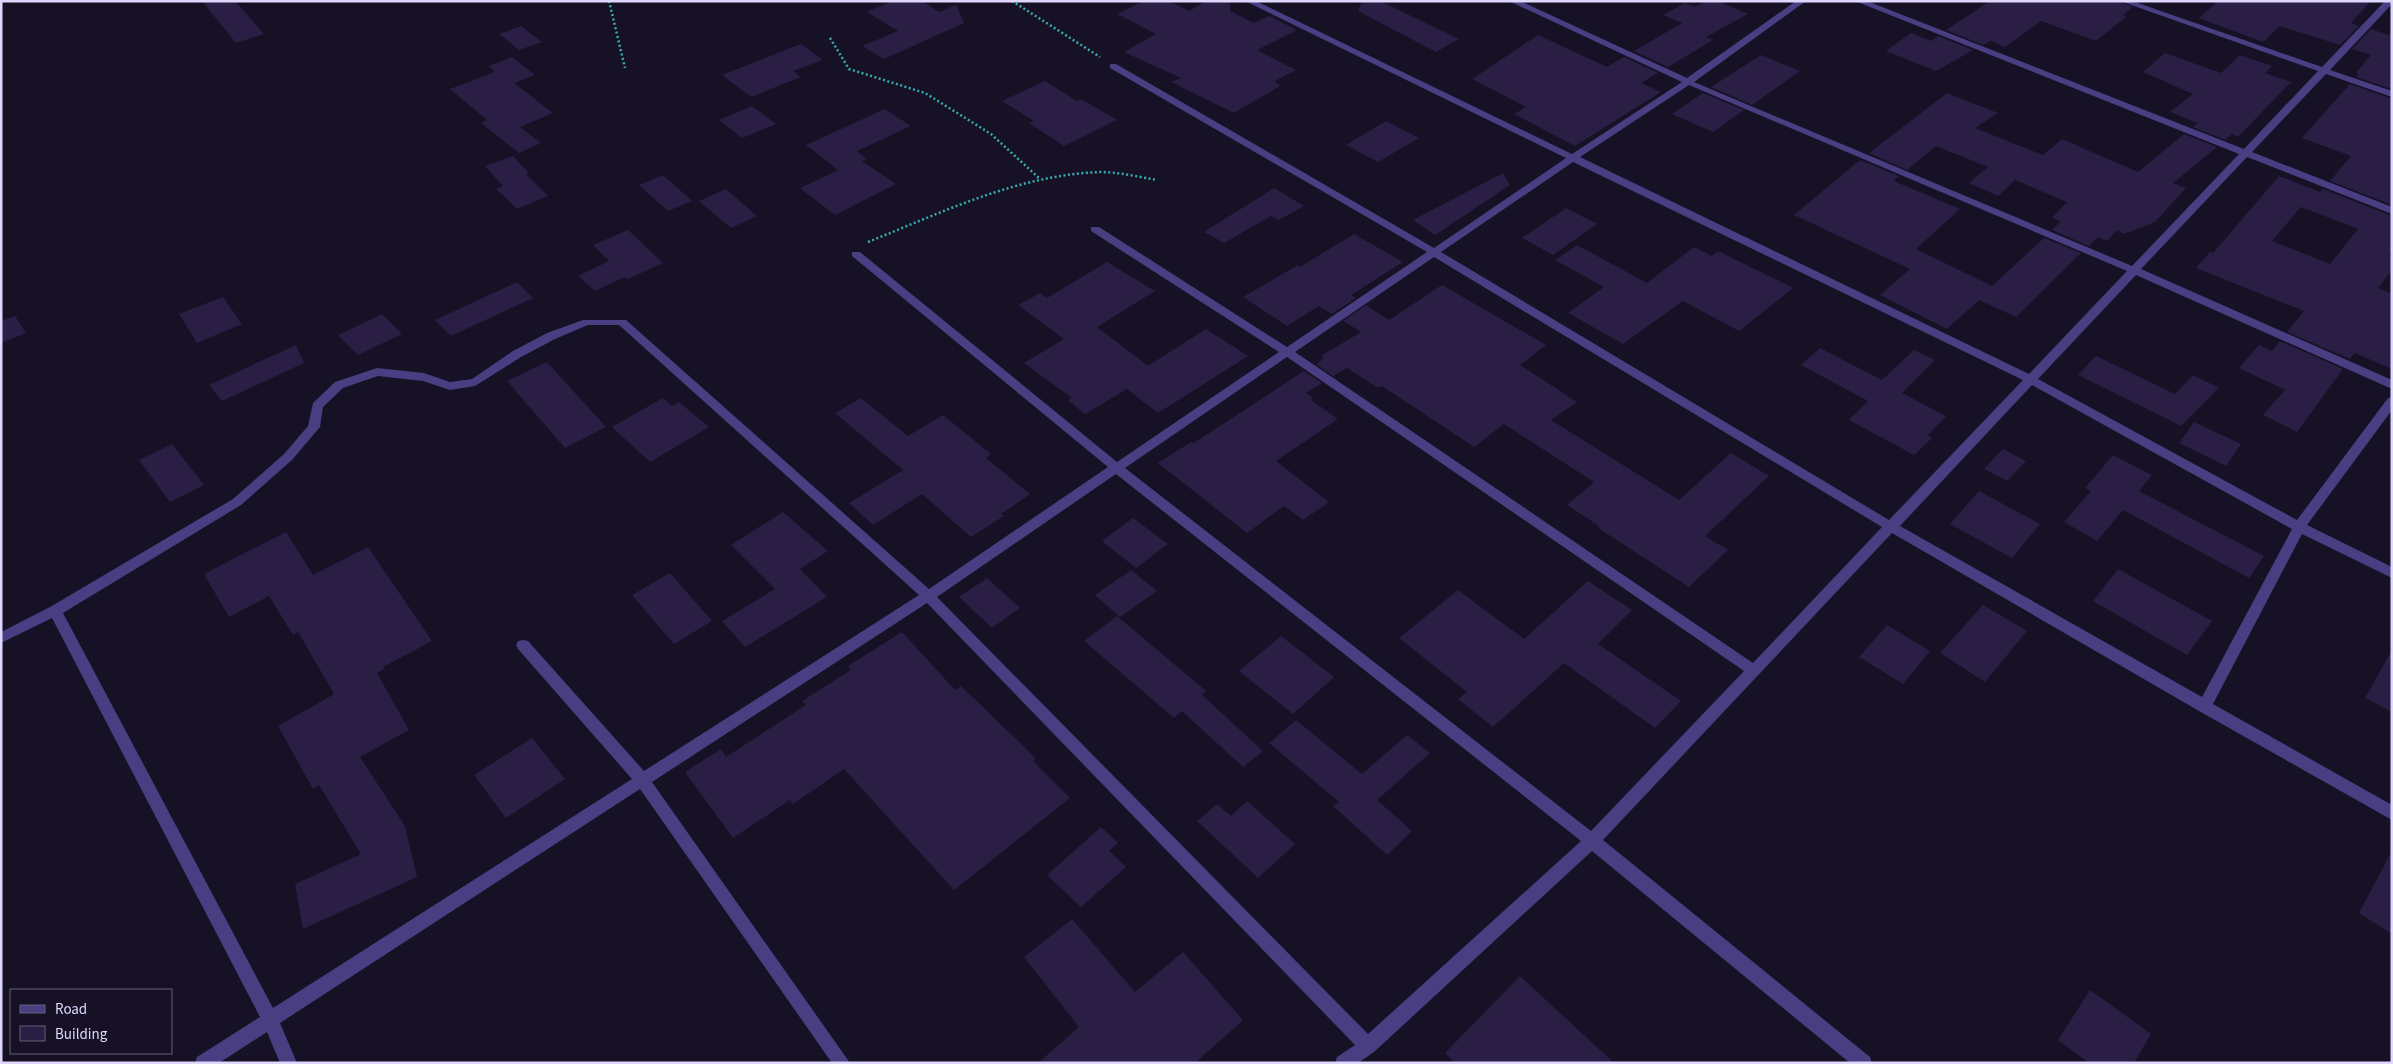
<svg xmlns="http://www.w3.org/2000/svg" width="2393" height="1064" font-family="'Source Sans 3',sans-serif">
<rect width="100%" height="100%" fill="#161125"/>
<!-- building -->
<g fill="#2a1e45" fill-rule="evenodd">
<path d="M202 1H235L264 34 236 43Z"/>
<path d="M893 1H922L939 12 956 5 964 23 884 59 862 46 898 31 867 12Z"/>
<path d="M1144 1H1168L1189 11 1206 1H1230V11L1254 23 1269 16 1297 30 1257 50 1296 70 1275 81 1280 86 1234 113 1171 82 1181 78 1124 52 1156 34 1117 14Z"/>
<path d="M1362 1H1380L1459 39 1436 52 1358 11Z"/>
<path d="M1706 1H1718L1748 14 1706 37 1713 40 1668 67 1634 51 1682 23 1663 15 1685 3 1695 7Z"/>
<path d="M1990 1H2118L2133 7 2123 15 2126 17 2096 41 2041 21 2005 47 1991 41 1983 45 1946 30Z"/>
<path d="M2218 1H2371L2351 23 2359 26 2340 45 2280 26 2263 42 2199 18Z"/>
<path d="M521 26 542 42 519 50 499 34Z"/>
<path d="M2371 29 2389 35 2392 32V89L2356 77 2359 74 2356 73 2371 55 2352 49Z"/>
<path d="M1911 33 1931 41 1938 36 1973 50 1936 71 1886 51Z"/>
<path d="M1538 35 1607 67 1624 57 1658 73 1641 83 1661 92 1575 146 1514 114 1526 107 1472 79Z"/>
<path d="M801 44 823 60 793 71 801 77 751 97 722 75Z"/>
<path d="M2165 53 2221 73 2240 55 2272 66 2265 73 2291 82 2238 137 2232 134 2225 140 2193 127 2198 123 2170 112 2193 94 2143 72Z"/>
<path d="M1761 55 1800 71 1752 105 1711 87Z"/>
<path d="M512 57 535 75 514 83 553 113 520 127 541 143 519 153 481 123 487 120 450 89 495 72 489 66Z"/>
<path d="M1045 81 1077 101 1081 99 1117 120 1064 146 1029 123 1034 121 1002 101Z"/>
<path d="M2350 84 2392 99V205L2330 181 2351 156 2302 138Z"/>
<path d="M1703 93 1744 110 1713 132 1672 114Z"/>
<path d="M1947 93 1998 113 1975 128 2043 155 2062 139 2138 172 2184 134 2217 147 2173 183 2186 188 2155 222 2124 234 2117 230 2107 241 2098 237 2089 246 2052 230 2061 221 2052 218 2067 202 2015 180 1998 196 1969 183 1988 167 1936 146 1907 170 1869 153Z"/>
<path d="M752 106 776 124 742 138 719 120Z"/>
<path d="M885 109 911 126 857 151 867 159 862 161 896 184 835 215 800 188 838 170 806 145Z"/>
<path d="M1386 121 1419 138 1378 162 1346 145Z"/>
<path d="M513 156 529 173 526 174 548 196 517 209 496 189 503 186 485 166Z"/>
<path d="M1860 160 1899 176 1894 181 1960 209 1916 249 1992 286 2044 238 2081 253 2016 317 1979 300 1947 329 1880 295 1910 269 1794 215Z"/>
<path d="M1503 173 1510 185 1435 235 1413 220Z"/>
<path d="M663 175 692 201 668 211 639 185Z"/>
<path d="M2279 176 2320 192 2323 189 2392 216V251L2389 256 2392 257V270L2378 288 2392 294V369L2355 353 2350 359 2287 332 2304 311 2196 268 2210 252 2213 253ZM2301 207 2358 229 2330 264 2272 241Z"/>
<path d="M1274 188 1304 206 1279 220 1271 216 1224 243 1204 232Z"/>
<path d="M726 189 757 216 731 228 699 201Z"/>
<path d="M1566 208 1597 224 1553 255 1522 238Z"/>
<path d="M628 230 663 263 628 279 625 277 595 291 578 276 609 261 593 245Z"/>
<path d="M1354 234 1403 262 1351 295 1356 298 1332 314 1319 306 1287 326 1243 297 1298 265 1300 267Z"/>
<path d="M1577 245 1647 283 1694 247 1712 256 1718 251 1793 288 1739 331 1683 301 1623 344 1568 313 1604 287 1555 260Z"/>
<path d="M1107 262 1155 291 1097 327 1148 366 1206 329 1248 356 1158 413 1127 389 1085 414 1068 400 1072 398 1024 363 1064 339 1018 305 1040 293 1047 298Z"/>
<path d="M517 282 533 298 451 336 435 320Z"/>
<path d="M1442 285 1546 345 1520 365 1577 402 1551 420 1679 500 1731 453 1769 476 1705 536 1728 550 1689 587 1598 528 1599 526 1567 505 1594 482 1504 424 1474 447 1382 386 1378 388 1347 368 1333 376 1316 364 1324 358 1321 356 1361 332 1343 321 1366 305 1389 320Z"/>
<path d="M223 297 242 324 197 343 179 314Z"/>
<path d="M382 314 402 334 358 355 338 335Z"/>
<path d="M15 316 26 333 1 343V321Z"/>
<path d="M2280 341 2343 369 2297 432 2263 415 2285 390 2239 368 2259 345 2272 351Z"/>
<path d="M296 345 304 363 222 401 209 385Z"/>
<path d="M1820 348 1882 380 1914 350 1935 360 1902 393 1946 416 1928 435 1932 438 1914 455 1849 420 1868 401 1801 365Z"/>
<path d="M2096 356 2175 394 2193 375 2219 388 2181 426 2078 375Z"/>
<path d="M547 362 606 427 565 448 507 381Z"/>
<path d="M1304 371 1322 383 1306 393 1313 398 1311 400 1338 419 1276 461 1329 502 1303 520 1284 506 1247 533 1158 463 1191 442 1194 443Z"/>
<path d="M663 398 672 406 679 402 709 427 650 462 612 427Z"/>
<path d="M861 398 908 436 943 415 991 454 986 458 1030 494 1001 514 1004 516 971 537 922 494 873 525 849 503 903 470 835 413Z"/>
<path d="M2194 422 2241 444 2226 466 2179 443Z"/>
<path d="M172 444 204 485 170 502 139 460Z"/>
<path d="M2003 449 2026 461 2007 481 1984 469Z"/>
<path d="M2113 455 2152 475 2139 491 2264 556 2249 578 2123 510 2097 541 2064 522 2091 491 2085 488Z"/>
<path d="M1979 491 2040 524 2012 558 1950 524Z"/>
<path d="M783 512 828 551 800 569 827 597 745 647 722 621 775 589 731 545Z"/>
<path d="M1133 518 1168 544 1136 568 1102 541Z"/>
<path d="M286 532 313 575 368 547 432 641 383 667 384 669 377 673 409 730 360 757 405 826 417 877 303 929 295 884 361 854 319 785 313 789 278 726 334 694 298 632 293 635 269 596 229 617 204 574Z"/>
<path d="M2118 569 2212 621 2187 655 2093 601Z"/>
<path d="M1131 570 1157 591 1120 617 1095 595Z"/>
<path d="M670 573 712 621 674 644 632 595Z"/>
<path d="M987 578 1020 608 992 628 959 597Z"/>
<path d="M1588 581 1632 610 1598 644 1681 701 1655 728 1564 663 1493 727 1458 699 1467 692 1399 638 1458 590 1524 639Z"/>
<path d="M1983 605 2027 631 1985 682 1940 653Z"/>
<path d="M1117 616 1206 691 1202 695 1263 751 1243 767 1182 711 1174 718 1084 641Z"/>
<path d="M1887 625 1930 651 1903 684 1859 657Z"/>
<path d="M902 632 955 690 961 686 1015 738 1036 759 1033 761 1070 798 954 890 844 769 793 804 790 800 733 838 685 772 721 749 726 757 806 705 802 701 851 670 848 666Z"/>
<path d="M1281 636 1334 677 1293 714 1239 671Z"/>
<path d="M2392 650V712L2365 698Z"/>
<path d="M1296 720 1362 774 1407 735 1430 753 1377 800 1412 831 1387 855 1333 806 1339 802 1269 743Z"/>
<path d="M532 738 565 779 506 818 474 775Z"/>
<path d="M1247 801 1295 844 1258 878 1197 821 1217 804 1231 816Z"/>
<path d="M1101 827 1118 843 1109 851 1126 867 1081 907 1047 875Z"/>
<path d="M2392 851V934L2359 913Z"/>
<path d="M1072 919 1135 992 1183 952 1243 1020 1195 1063H1038L1079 1027 1024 957Z"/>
<path d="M1520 976 1614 1063H1455L1445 1053Z"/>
<path d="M2090 990 2151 1034 2134 1063H2089L2058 1040Z"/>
</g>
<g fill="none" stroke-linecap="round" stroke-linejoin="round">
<!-- path -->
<g stroke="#37acb1" stroke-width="2.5" stroke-dasharray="2 2.5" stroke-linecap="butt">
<path d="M609 1 625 68"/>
<path d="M1012 1 1100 57"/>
<path d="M830 38 849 69 925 93 991 134 1039 178"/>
<path d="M868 242C943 212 1018 175 1100 172 1119 172 1139 177 1157 180"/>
</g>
<!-- street -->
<path fill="#483e81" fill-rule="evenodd" d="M1245 1H1256L1572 154 1682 82 1509 1H1520L1687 78 1796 1H1806L1694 82 2132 266 2239 154 1855 1H1867L2244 149 2318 71 2120 1H2132L2322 67 2385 1H2392V4L2330 70 2392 91V97L2326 74 2252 152 2392 207V214L2247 157 2141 269 2392 380V389L2136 275 2038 379 2297 520 2388 398 2392 397V410L2307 525 2392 567V578L2302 534 2213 704 2392 805V820L2199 711 1892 533 1603 840 1870 1057 1872 1063H1850L1592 851 1374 1052 1358 1063H1335L1337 1057 1355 1045 927 603 652 782 850 1063H832L640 789 280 1023 297 1063H280L267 1032 219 1063H195L197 1057 260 1017 52 618 1 643V632L50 607 233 499 284 454 308 426 313 403 335 382 377 368 424 373 450 382 472 379 513 351 547 333 583 320H626L929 589 1108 467 852 256V252H860L1117 462 1279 352 1091 231V227H1099L1287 347 1427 252 1110 68V64H1116L1434 248 1566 158ZM1689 85 2127 271 2029 374 1580 157ZM1573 162 2023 380 1889 520 1441 252ZM1434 257 1882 527 1753 663 1295 352ZM588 325H619L919 595 644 771 528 641 523 640 518 641 516 645 518 649 632 779 273 1008 63 613 241 505 292 460 320 427 323 407 343 388 378 376 423 381 450 390 475 386 521 357 555 339ZM1287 357 1744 671 1591 831 1125 468ZM2032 385 2292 529 2202 697 1900 526ZM1116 474 1581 841 1368 1034 937 597Z"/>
</g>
<!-- border -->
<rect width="2393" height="1064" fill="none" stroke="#dfd7fd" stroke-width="5"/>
<!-- legend -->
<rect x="10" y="989" width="162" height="65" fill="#161125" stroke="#66607b"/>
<rect x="20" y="1005" width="25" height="8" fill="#483e81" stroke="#66607b"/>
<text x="55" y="1014" font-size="15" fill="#dfd7fd">Road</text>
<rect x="20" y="1026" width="25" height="15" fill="#2a1e45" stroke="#66607b"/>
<text x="55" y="1039" font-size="15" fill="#dfd7fd">Building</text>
</svg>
